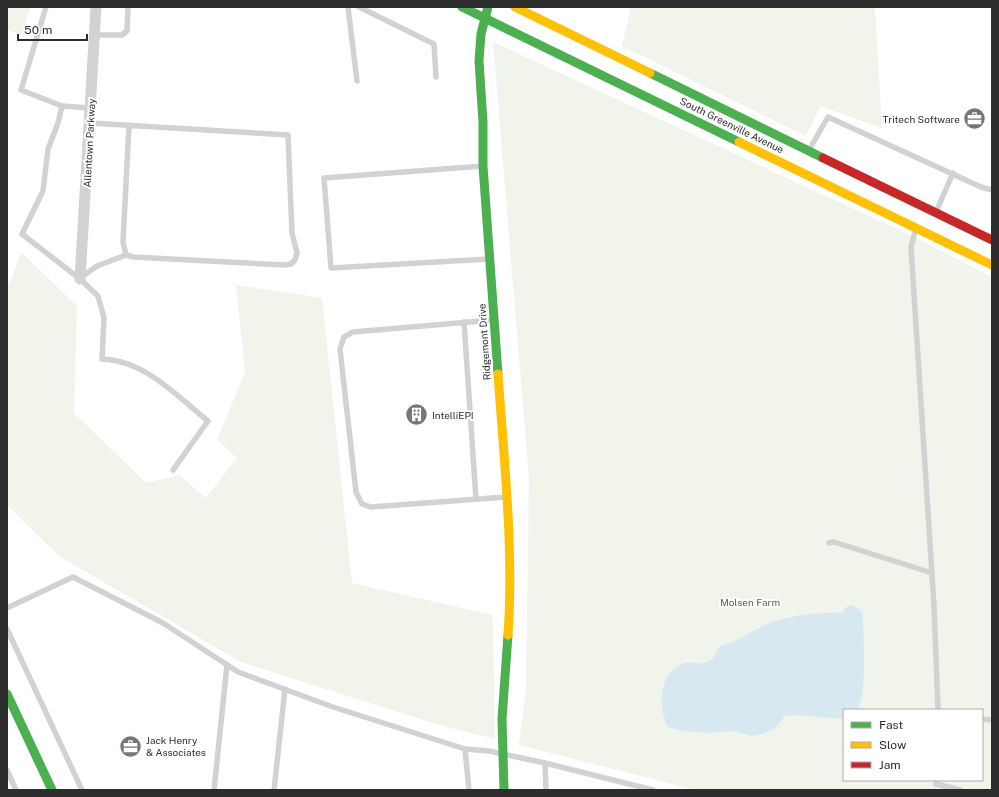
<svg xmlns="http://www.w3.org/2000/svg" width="999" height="797" font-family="'Public Sans',sans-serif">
<rect width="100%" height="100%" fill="#fff"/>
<!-- green -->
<g fill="#f0f4eb" fill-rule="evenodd">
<path d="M7 7H30L22 35 7 30Z"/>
<path d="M631 7H875L882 128 820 106 806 136 622 46Z"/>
<path d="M493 42 906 233 992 277V790H695L519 745 526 689 529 478ZM844 710H982V780H844Z"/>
<path d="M21 252 77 306 74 413 146 483 179 475 206 498 237 458 217 440 245 372 236 285 322 298 352 583 493 615 495 739 436 724 241 662 59 556 7 505V283H10Z"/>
</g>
<!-- water -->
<path fill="#d8e8f1" d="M851 605 861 610 863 616C863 637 868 694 857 710H844V719L798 715 785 716 775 728 762 734 752 736 734 731 707 733 682 731 668 727C657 707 659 670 685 663 692 661 700 665 707 662 717 658 714 652 720 646 737 642 749 632 765 625 789 615 816 612 842 613L846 607Z"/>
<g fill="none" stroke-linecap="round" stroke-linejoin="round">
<!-- lane -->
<g stroke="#d2d2d2" stroke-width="5.5">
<path d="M46 7 21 90 62 106 90 108"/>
<path d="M348 7 357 81"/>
<path d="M359 7 434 44 436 77"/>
<path d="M95 35H122L127 31 128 7"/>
<path d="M62 106 58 123 48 149 43 191 22 234 80 279 98 296 104 318 102 359C144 360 177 396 208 421L173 470"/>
<path d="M90 123 288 135 292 233 297 253 295 260 291 264 284 265 133 257 126 255 123 242 129 125"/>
<path d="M809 150 828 117 981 187 992 190"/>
<path d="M483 166 324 178 331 268 489 259"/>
<path d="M936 212 953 173"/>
<path d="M916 228 911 247 934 606 938 710"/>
<path d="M80 278 97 266 126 255"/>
<path d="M493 320 353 332 344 337 340 349 356 492 362 504 371 507 506 497"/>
<path d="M464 322 476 499"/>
<path d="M829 543 834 542 932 573"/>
<path d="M7 608 73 577 163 623 238 672 330 706 465 749 489 751 545 763 653 790"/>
<path d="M7 629 82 790"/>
<path d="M982 719 992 720"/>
<path d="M465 749 469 790"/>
<path d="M545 763 546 790"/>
<path d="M7 770 16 790"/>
<path d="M936 780V784L960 790"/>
<path d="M214 790 227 665"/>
<path d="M274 790 285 689"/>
</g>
<!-- street -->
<path stroke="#d2d2d2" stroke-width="11" d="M80 279 96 7"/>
<!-- fast -->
<g stroke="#4caf50" stroke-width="9">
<path d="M462 7 739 142"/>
<path d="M488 7 481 34 479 61 483 122V166L498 374"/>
<path d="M650 73 823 158"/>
<path d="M7 694 52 790"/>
<path d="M504 790 502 719 508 635"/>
</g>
<!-- slow -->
<g stroke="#ffc107" stroke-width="9">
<path d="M515 7 650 73"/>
<path d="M739 142 992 265"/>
<path d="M498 374C504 461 514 548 508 635"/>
</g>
<!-- jam -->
<path stroke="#c62828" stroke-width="9" d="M823 158 992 240"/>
</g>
<!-- icons -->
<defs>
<symbol id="office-disc" viewBox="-11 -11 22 22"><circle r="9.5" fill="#767676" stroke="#fff"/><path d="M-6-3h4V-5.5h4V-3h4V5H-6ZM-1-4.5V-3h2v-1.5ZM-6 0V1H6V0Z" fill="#fff"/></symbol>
<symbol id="building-disc" viewBox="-11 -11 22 22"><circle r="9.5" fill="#767676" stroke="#fff"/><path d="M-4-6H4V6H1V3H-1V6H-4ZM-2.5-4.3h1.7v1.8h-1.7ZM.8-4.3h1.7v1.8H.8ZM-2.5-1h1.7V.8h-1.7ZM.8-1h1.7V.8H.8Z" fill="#fff"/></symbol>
</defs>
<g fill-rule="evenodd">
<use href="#office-disc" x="962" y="106" width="25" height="25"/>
<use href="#building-disc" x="404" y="402" width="25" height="25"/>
<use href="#office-disc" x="118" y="734" width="25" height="25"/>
</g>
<g text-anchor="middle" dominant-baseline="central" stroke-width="4" stroke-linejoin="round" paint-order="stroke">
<!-- poi labels -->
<g font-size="10" fill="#2d2d2d" stroke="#fff" text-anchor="start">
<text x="960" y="119" text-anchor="end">Tritech Software</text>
<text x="432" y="415">IntelliEPI</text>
<text x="146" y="740">Jack Henry<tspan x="146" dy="12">&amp; Associates</tspan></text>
</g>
<!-- street labels -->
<g font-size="10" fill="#2d2d2d" stroke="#fff">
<text transform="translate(732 125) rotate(26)">South Greenville Avenue</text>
<text transform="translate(89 143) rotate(-87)">Allentown Parkway</text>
<text transform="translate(484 342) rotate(-94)">Ridgemont Drive</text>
</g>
<!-- park labels -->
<g font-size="10" fill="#51693b" stroke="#fff">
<text x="750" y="602">Molsen Farm</text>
</g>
</g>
<!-- border -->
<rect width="999" height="797" fill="none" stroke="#2d2d2d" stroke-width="16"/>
<!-- legend -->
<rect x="843" y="709" width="140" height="72" fill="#ffffff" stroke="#ababab"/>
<rect x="851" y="722" width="20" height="6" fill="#4caf50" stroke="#ababab"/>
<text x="879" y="729" font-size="12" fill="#2d2d2d">Fast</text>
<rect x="851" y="742" width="20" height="6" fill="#ffc107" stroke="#ababab"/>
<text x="879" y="749" font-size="12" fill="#2d2d2d">Slow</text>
<rect x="851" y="762" width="20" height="6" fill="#c62828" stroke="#ababab"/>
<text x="879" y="769" font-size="12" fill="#2d2d2d">Jam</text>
<!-- scale -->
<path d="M18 34v6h69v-6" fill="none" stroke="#2d2d2d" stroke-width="2"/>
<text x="24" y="34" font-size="12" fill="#2d2d2d" stroke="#ffffff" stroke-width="3" paint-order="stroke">50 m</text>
</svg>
